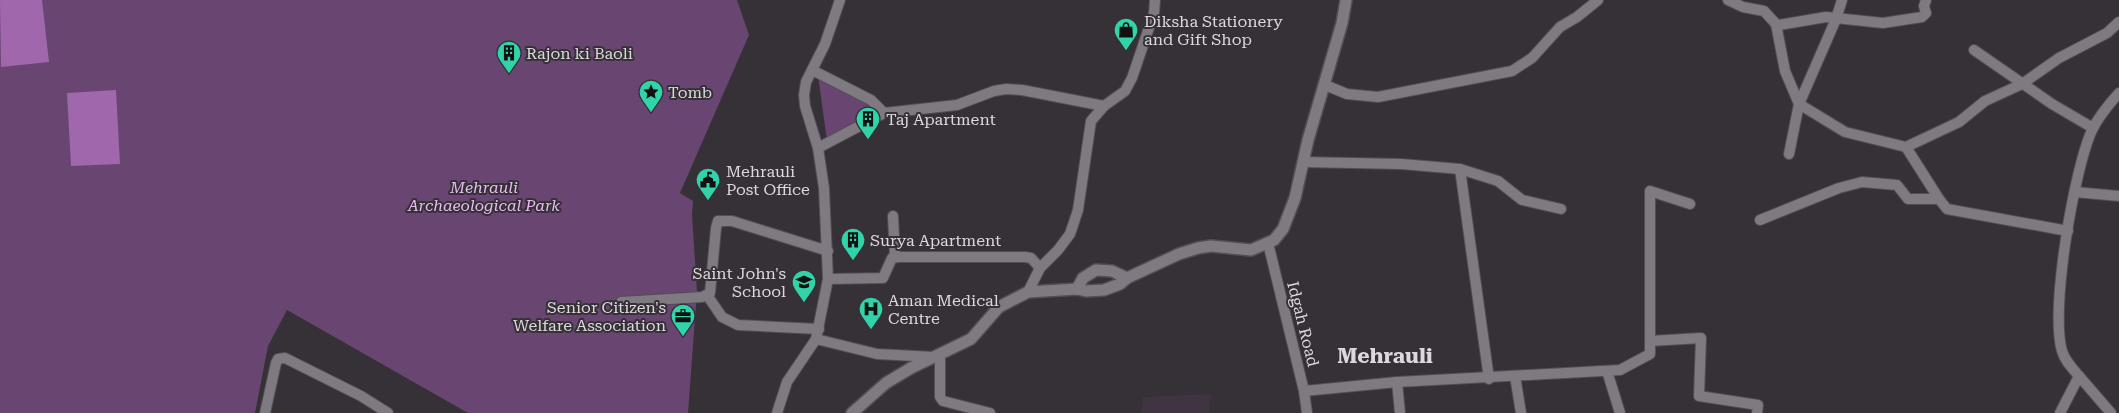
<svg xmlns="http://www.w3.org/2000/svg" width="2119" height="413" font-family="'Roboto Serif',serif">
<rect width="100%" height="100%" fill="#363037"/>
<!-- built -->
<path fill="#3f3542" d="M1211 394 1209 413H1141L1143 397Z"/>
<!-- green -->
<g fill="#694571">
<path d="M0 0H737L749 35 680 193 693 201 692 215 697 291 688 413H468L287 310 268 346 255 413H0Z"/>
<path d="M818 75 877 107 874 118 827 141Z"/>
</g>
<!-- water -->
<g fill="#a067ad">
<path d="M0 0H42L49 62 1 67Z"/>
<path d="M116 90 120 164 71 166 67 93Z"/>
</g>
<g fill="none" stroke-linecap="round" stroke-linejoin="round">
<defs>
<g id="minor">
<path d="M1728 0 1743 7 1764 11 1776 24 1779 25 1826 17 1883 23 1922 17 1926 13 1924 6 1926 0"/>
<path d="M1776 24 1785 71 1799 104 1845 132 1906 147"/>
<path d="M1974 50 2052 104 2093 128"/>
<path d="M812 70 871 100 884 113"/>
<path d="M1325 85 1347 94 1378 97 1512 71 1532 58 1560 27 1577 17 1598 0"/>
<path d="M818 148 884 113 957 105 994 91 1006 89 1022 90 1104 106"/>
<path d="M1789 154 1799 104 1836 19 1842 0"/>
<path d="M1303 162 1401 164 1460 169 1498 181 1522 200 1561 209"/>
<path d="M1460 169 1489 379"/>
<path d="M2075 192 2119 196"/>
<path d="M1939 199 1906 147 1959 122 1985 101 2022 84 2059 58 2107 33 2119 22"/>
<path d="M893 216 895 257"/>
<path d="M1760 220 1839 188 1862 182 1897 185 1908 199H1939L1947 209 2068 231"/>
<path d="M1268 243 1304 391 1307 413"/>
<path d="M828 279 883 278 892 258 899 257H1025L1031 258 1040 268"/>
<path d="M1028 292 1040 268 1058 250 1070 234 1078 210 1091 121 1104 106 1125 91 1132 78 1154 13 1155 0"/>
<path d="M707 295 722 317 738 325 819 329"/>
<path d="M621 302 702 297 710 293 716 228 718 221H732L828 251"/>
<path d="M816 339 877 354 934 357"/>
<path d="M1650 341 1701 338 1699 396 1758 405 1757 413"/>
<path d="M940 354V397L943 401 990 413"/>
<path d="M1607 371 1620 413"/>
<path d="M1515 376 1521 413"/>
<path d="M2079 376C2072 368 2065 361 2062 351 2050 309 2074 170 2092 130 2099 116 2109 104 2119 93"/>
<path d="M1397 382 1400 413"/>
<path d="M1304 391 1397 382 1620 370 1650 354V191L1690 204"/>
<path d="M265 413 276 363 278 359 285 358 361 396 388 413"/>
<path d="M777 413 787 382 816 339 828 279 824 188 818 148 805 106 804 95 806 82 825 44 840 0"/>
<path d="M2060 413 2079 376 2111 413"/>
</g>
<g id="tertiary">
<path d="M1077 289 1083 278 1096 270 1112 271 1127 278"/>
<path d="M852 413 886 383 911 368 971 339 999 307 1028 292 1077 289 1086 291 1104 290 1120 284 1127 278 1179 254 1198 248 1211 246 1251 250 1274 240 1283 229 1295 198 1308 140 1342 23 1346 0"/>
</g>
</defs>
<!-- minor casing -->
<use href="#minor" stroke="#524e54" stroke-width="12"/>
<!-- tertiary casing -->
<use href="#tertiary" stroke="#524e54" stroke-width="14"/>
<!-- minor -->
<use href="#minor" stroke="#7f7981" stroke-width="10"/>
<!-- tertiary -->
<use href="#tertiary" stroke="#7f7981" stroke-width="11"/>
</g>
<!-- icons -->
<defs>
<symbol id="shop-pin" viewBox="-11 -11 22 30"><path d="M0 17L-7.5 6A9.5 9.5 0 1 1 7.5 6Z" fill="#31d4a9" stroke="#363037"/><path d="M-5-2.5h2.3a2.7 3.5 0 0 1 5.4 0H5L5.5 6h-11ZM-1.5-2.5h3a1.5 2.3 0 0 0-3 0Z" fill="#111"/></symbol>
<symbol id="building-pin" viewBox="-11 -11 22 30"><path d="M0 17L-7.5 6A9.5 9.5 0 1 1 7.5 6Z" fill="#31d4a9" stroke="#363037"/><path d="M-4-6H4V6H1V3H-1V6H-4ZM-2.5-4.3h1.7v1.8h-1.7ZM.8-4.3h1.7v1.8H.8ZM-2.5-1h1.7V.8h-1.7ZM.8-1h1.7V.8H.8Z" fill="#111"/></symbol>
<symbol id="sight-pin" viewBox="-11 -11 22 30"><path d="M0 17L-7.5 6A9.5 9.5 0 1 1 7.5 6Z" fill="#31d4a9" stroke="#363037"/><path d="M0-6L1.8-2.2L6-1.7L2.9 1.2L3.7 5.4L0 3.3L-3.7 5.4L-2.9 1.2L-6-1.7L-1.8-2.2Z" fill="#111"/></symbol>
<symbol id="civic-pin" viewBox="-11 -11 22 30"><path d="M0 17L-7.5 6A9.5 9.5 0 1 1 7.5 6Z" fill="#31d4a9" stroke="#363037"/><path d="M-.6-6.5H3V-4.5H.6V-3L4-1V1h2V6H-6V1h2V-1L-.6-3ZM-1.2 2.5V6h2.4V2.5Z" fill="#111"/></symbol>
<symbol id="school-pin" viewBox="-11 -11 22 30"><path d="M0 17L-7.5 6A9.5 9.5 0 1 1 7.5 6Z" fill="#31d4a9" stroke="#363037"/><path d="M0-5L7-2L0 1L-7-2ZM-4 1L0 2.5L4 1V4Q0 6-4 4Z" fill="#111"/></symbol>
<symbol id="hospital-pin" viewBox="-11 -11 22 30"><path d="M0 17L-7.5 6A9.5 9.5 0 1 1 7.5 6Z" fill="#31d4a9" stroke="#363037"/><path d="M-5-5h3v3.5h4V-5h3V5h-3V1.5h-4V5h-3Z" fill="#111"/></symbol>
<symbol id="office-pin" viewBox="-11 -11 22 30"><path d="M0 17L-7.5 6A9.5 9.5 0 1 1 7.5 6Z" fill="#31d4a9" stroke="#363037"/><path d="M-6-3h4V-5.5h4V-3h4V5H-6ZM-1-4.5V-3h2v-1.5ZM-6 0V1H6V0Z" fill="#111"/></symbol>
</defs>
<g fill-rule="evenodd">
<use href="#shop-pin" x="1112" y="16" width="28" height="38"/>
<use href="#building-pin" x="495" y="39" width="28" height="38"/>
<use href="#sight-pin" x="637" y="78" width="28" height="38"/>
<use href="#building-pin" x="854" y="105" width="28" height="38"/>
<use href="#civic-pin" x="694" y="166" width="28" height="38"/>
<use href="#building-pin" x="839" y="226" width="28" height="38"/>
<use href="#school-pin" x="790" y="268" width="28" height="38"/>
<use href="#hospital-pin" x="857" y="295" width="28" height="38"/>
<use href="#office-pin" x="669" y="302" width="28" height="38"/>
</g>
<g text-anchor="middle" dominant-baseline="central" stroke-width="4" stroke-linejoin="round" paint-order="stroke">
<!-- poi labels -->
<g font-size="16" fill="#dcd8dd" stroke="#363037" text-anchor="start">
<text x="1144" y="21">Diksha Stationery<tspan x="1144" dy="18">and Gift Shop</tspan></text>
<text x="526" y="53">Rajon ki Baoli</text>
<text x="668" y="92">Tomb</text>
<text x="886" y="119">Taj Apartment</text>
<text x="726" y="171">Mehrauli<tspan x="726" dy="18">Post Office</tspan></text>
<text x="870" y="240">Surya Apartment</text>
<text x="786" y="273" text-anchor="end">Saint John's<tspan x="786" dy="18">School</tspan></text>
<text x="888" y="300">Aman Medical<tspan x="888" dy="18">Centre</tspan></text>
<text x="666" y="307" text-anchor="end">Senior Citizen's<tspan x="666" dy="18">Welfare Association</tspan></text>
</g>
<!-- park labels -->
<g font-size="16" font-style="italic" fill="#e8bbf3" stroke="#363037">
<text x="484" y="187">Mehrauli<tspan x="484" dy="18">Archaeological Park</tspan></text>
</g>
<!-- street labels -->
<g font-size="16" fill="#dcd8dd" stroke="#363037">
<text transform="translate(1303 324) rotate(76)">Idgah Road</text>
</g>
<!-- district labels -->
<g font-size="21" font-weight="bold" fill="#dcd8dd" stroke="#363037">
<text x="1385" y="356">Mehrauli</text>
</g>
</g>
</svg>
